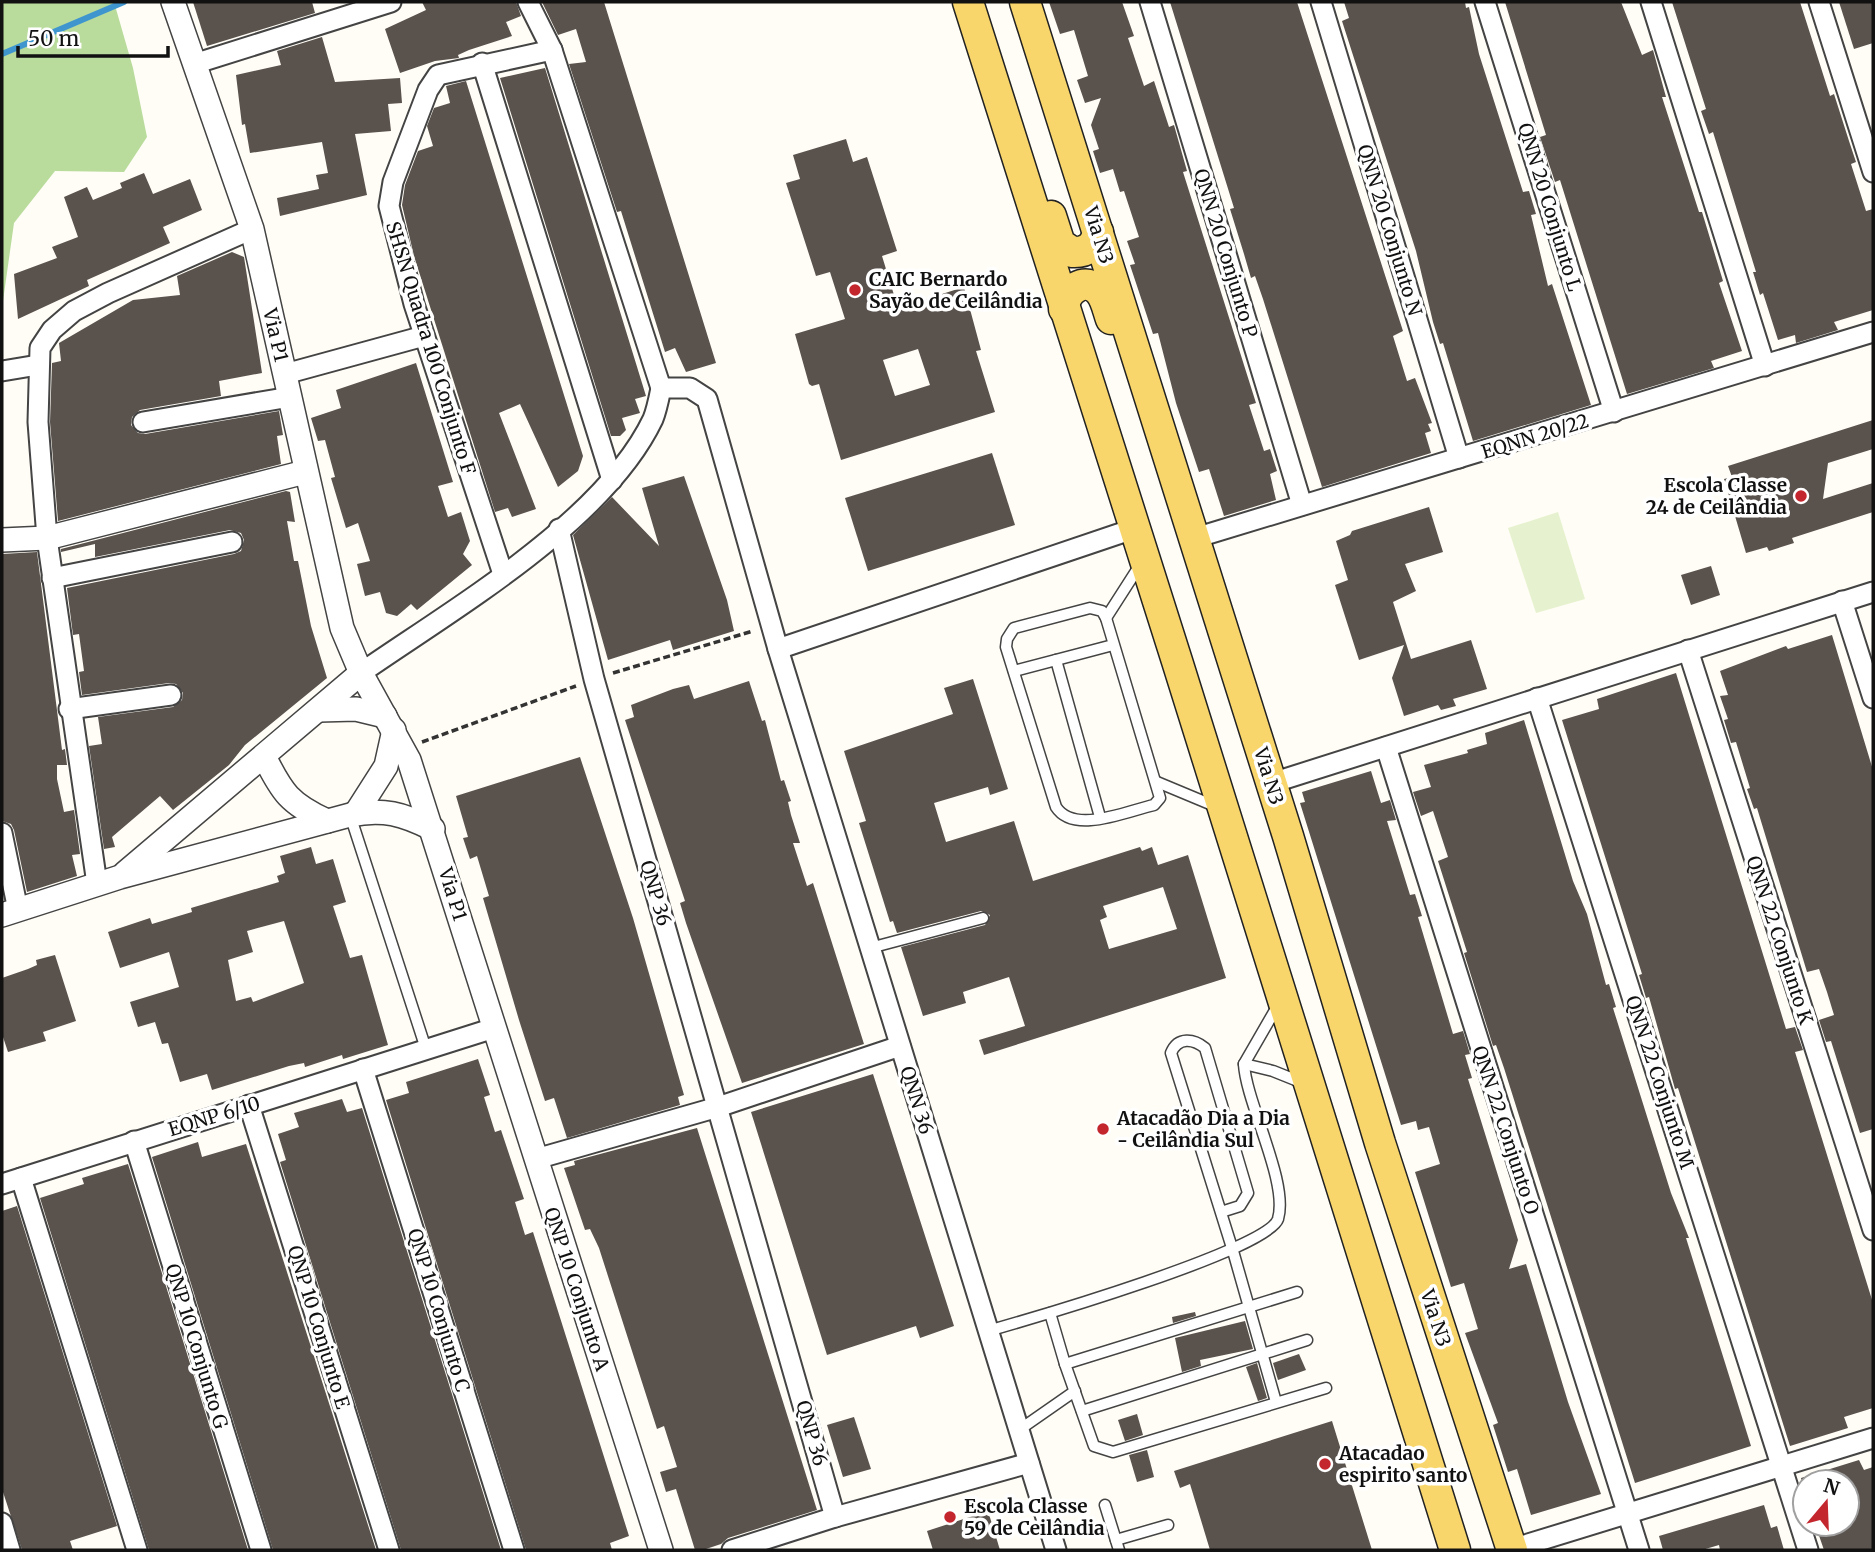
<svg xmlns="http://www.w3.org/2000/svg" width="1875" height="1552" font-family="Merriweather,serif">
<rect width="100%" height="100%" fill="#fffdf5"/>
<!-- forest -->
<path fill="#b9dc9c" d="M2 2H114L133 68 147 137 124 172 55 171 14 223 2 308Z"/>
<!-- pitch -->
<path fill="#e6f2cf" d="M1558 512 1585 599 1536 613 1508 528Z"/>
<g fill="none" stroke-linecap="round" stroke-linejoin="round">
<!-- stream -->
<path stroke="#3f96cf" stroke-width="6" d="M2 54 124 2"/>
</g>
<!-- building -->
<g fill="#5a524d" fill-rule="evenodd">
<path d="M193 2H312L315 13 207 46Z"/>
<path d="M422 2H516L521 16 506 22 512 36 469 50 458 55 459 58 435 61 400 73 385 29 426 10Z"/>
<path d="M542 2H604L716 363 686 372 675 348 665 352 621 211 617 212 569 64 586 62 576 29 558 35Z"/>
<path d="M1049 2H1122L1134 36 1128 38 1144 86 1154 81 1169 127 1174 125 1187 171 1183 172 1256 403 1249 405 1264 451 1270 449 1277 471 1270 474 1276 500 1224 516 1209 469 1199 472 1176 403 1158 333 1153 334 1130 265 1135 264 1127 241 1139 237 1124 191 1120 192 1113 169 1100 173 1093 151 1099 149 1091 125 1101 98 1085 103 1077 80 1088 76 1074 30 1060 34Z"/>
<path d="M1170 2H1297L1403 331 1393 336 1407 381 1415 378 1432 423 1428 424 1431 431 1425 433 1431 453 1322 487 1263 299 1255 276 1251 278 1244 254 1230 209 1234 208Z"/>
<path d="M1344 2H1465L1466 8 1469 7 1479 54 1523 192 1529 191 1536 214 1531 215 1548 286 1552 284 1591 405 1473 441 1443 343 1440 344 1433 322 1416 251 1342 21 1349 18Z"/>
<path d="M1505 2H1621L1642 55 1653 50 1666 97H1662L1699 212H1702L1723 281 1719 283 1742 351 1711 361 1714 368 1627 394 1560 180 1555 182 1540 137 1546 135Z"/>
<path d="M1672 2H1800L1830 96 1834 94 1849 141 1856 162 1851 164 1866 211 1873 209V310L1834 322 1838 330 1796 343 1795 335 1778 340 1763 293 1760 295 1753 272H1756L1713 132 1709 134 1701 111 1706 109Z"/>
<path d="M1839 2H1873V43L1854 49Z"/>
<path d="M322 37 335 82 400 78 402 103 388 104 391 131 355 134 367 195 280 216 277 198 319 189 316 175 328 173 322 142 250 153 245 124 242 125 236 75 281 65 277 51Z"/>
<path d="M545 68 646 396 635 399 640 413 622 418 626 430 620 436H611L500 78Z"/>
<path d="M466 81 583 456 578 471 558 487 520 404 499 413 536 509 512 517 508 508 495 512 414 256 402 205 405 185 418 151 433 146 427 126 434 108 450 103 446 86Z"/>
<path d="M846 139 853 162 867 157 897 251 882 256 898 308 964 287 981 350 976 351 995 412 841 460 819 384 812 386 809 384 795 334 845 319 830 272 816 276 786 183 800 179 793 155ZM918 349 930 385 895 396 883 360Z"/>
<path d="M144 173 153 194 190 179 202 210 163 227 170 243 87 280 89 286 18 319 14 274 57 258 52 247 78 237 64 197 87 187 93 200 122 188 120 183Z"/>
<path d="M232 252 244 257 262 373 219 381 221 396 140 410 132 417 131 425 138 433 145 434 279 411 283 435 277 436 281 464 58 521 50 422 52 363 61 361 59 343 133 300 180 295 177 276Z"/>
<path d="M416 363 453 482 438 486 448 517 461 512 470 541 463 554 472 565 417 610 411 604 397 616 386 613 380 592 365 596 357 564 370 561 358 523 346 528 331 478 335 477 325 440 318 441 311 418 341 408 336 390Z"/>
<path d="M1873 420V449L1828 463 1823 499 1873 483V512L1792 538 1794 543 1769 551 1767 547 1746 553 1724 479 1732 477 1728 466Z"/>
<path d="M992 453 1015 525 868 571 845 498Z"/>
<path d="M684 476 727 600 734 631 673 650 670 640 608 660 573 535 612 497 659 546 642 488Z"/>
<path d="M286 491 290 492 295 522 287 521 294 561H298L311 626 327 678 245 745 229 765 173 810 160 796 112 837 115 847 104 849 89 746 102 744 98 717 173 707 182 700 183 693 176 684 169 683 82 695 79 672 84 671 79 634 73 635 67 588 234 554 241 551 244 540 241 533 230 530 95 557V544L61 552V549Z"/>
<path d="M1429 507 1443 552 1405 564 1416 591 1393 602 1411 659 1471 640 1487 689 1453 699 1456 706 1441 710 1438 705 1404 716 1392 678 1404 645 1359 660 1335 585 1348 580 1336 541 1350 535 1352 531Z"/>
<path d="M37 552 62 750 65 749 67 765H57V779L64 812 74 810 80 854 72 855 77 876 27 892 14 830 11 824 2 821V554Z"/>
<path d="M1711 566 1720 595 1691 605 1681 575Z"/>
<path d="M1832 635 1873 770V1129L1860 1133 1831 1041 1826 1042 1819 1020 1834 1015 1827 992 1819 969 1807 972 1757 808 1754 809 1747 789 1750 788 1736 742 1731 743 1724 720 1728 719 1720 696 1728 695 1720 671 1778 649 1786 646 1788 649Z"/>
<path d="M1676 673 1786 1029 1795 1027 1803 1050 1795 1052 1873 1303V1408L1844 1417 1848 1428 1790 1446 1678 1088 1675 1089 1649 997 1646 998 1639 975 1642 974 1562 720 1599 709 1597 699Z"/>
<path d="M973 679 1008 789 990 795 988 787 934 803 946 842 1014 821 1033 881 1140 847 1142 851 1152 847 1158 865 1188 855 1226 978 984 1055 979 1040 1025 1026 1009 977 963 992 966 1003 923 1016 901 947 985 925 990 915 981 911 897 933 893 921 890 922 859 823 866 821 844 751 953 714 944 688ZM1163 887 1177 929 1109 949 1100 920 1107 917 1103 906Z"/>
<path d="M749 681 762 721 765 720 781 781 784 780 791 801 788 802 791 815 800 843H793L807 886 813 883 864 1044 742 1083 686 923 680 903 685 901 625 720 634 717 631 705 673 689 689 685 694 699Z"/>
<path d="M1524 720 1573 881 1587 914 1606 985 1609 984 1616 1007 1613 1008 1671 1193 1689 1238H1686L1751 1446 1635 1483 1504 1068 1496 1045 1493 1046 1464 953 1467 952 1438 861 1448 857 1433 811 1421 816 1413 792 1431 787 1424 765 1468 753 1467 750 1487 744 1485 733Z"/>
<path d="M580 757 633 918 684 1095 678 1097 680 1105 567 1138 554 1098 545 1101 519 1020 483 898 489 896 477 856 470 859 463 838 468 837 456 796Z"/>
<path d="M1371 771 1381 803 1390 800 1396 820 1387 821 1410 895 1415 894 1422 916 1418 917 1453 1034 1463 1031 1470 1054 1465 1055 1472 1078 1468 1079 1518 1240 1509 1269 1526 1264 1568 1402 1601 1494 1531 1515 1517 1469 1508 1472 1493 1425 1498 1423 1465 1333 1478 1329 1464 1283 1451 1287 1415 1172 1440 1164 1429 1127 1418 1130 1416 1121 1401 1125 1300 803 1305 802 1302 792Z"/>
<path d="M311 847 316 864 333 859 346 902 333 906 350 958 362 955 388 1045 343 1059 342 1055 305 1067 304 1063 289 1066 212 1090 207 1074 180 1082 168 1043 162 1044 155 1022 138 1027 130 1002 179 987 169 952 120 968 108 932 150 918 152 924 192 912 191 908 279 882 277 876 285 873 280 856ZM284 921 304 983 253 1002 251 997 236 1001 228 960 253 952 247 931Z"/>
<path d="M55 955 76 1021 43 1032 46 1041 8 1052 2 1034V978L28 969 37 965 36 960Z"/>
<path d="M478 1059 490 1095 484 1097 495 1132 501 1130 524 1199 515 1202 525 1235 533 1232 629 1536 610 1543 612 1550H526L386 1100 409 1093 406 1082Z"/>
<path d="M873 1074 954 1326 920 1338 916 1326 827 1355 751 1112Z"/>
<path d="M342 1099 347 1112 362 1108 501 1550H401L280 1162 286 1160 278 1134 299 1127 294 1113Z"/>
<path d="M697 1128 817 1510 728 1538 721 1544 703 1550H695L676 1489 666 1492 660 1472 677 1467 664 1426 657 1429 599 1248 590 1229 585 1230 564 1168 575 1165 574 1161Z"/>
<path d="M198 1142 202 1157 246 1144 376 1550H273L152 1157Z"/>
<path d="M128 1164 248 1550H149L40 1198 84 1184 82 1178Z"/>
<path d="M17 1206 117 1526 70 1541 73 1550H22L2 1489V1211Z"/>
<path d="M1195 1312 1196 1316 1173 1323 1172 1317Z"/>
<path d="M1245 1321 1253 1349 1200 1360 1201 1366 1182 1372 1175 1338Z"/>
<path d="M1299 1354 1306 1370 1278 1380 1273 1363Z"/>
<path d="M1257 1363 1267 1398 1258 1401 1246 1367Z"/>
<path d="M1137 1414 1143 1435 1125 1441 1118 1420Z"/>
<path d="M854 1417 871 1469 843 1477 827 1425Z"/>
<path d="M1332 1421 1372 1550H1210L1190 1484 1180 1488 1174 1471Z"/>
<path d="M1147 1450 1154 1477 1137 1482 1129 1455Z"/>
<path d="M1859 1460 1864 1470 1873 1467V1550H1824L1815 1524H1847V1482H1802L1801 1478Z"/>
<path d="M1764 1505 1771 1528 1777 1526 1784 1550H1720L1719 1545 1702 1550H1663L1659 1536Z"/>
<path d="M988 1511 1000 1550H933L927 1531Z"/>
</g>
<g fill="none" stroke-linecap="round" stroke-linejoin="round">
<defs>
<g id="service">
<path d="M1090 608 1102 611 1106 618 1160 798 1154 805C1127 811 1074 835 1056 807L1006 647 1007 639 1014 628Z"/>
<path d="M1106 618 1140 565"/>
<path d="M1056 660 1100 817"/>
<path d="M1014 671 1113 645"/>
<path d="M1157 782 1217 807"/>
<path d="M350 815 426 1049"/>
<path d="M870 948 983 918"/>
<path d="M1244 1064 1273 1071 1303 1083"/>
<path d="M1221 1212 1240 1206 1248 1193 1205 1048C1194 1039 1178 1036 1171 1053L1233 1251 1276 1402"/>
<path d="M1297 1292 1065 1364 1094 1446 1113 1452 1326 1388"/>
<path d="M1050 1313 1065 1364"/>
<path d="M988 1331C1030 1319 1268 1250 1278 1219 1289 1182 1246 1103 1244 1064L1278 1005"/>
<path d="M1082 1411 1307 1340"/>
<path d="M1019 1430 1075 1391"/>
<path d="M1105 1505 1119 1550"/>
<path d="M1116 1540 1168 1525"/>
</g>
<g id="minor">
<path d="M528 2 552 50 661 388"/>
<path d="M1150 2 1302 505"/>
<path d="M1321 2 1459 458"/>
<path d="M1485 2 1614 412"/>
<path d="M1651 2 1765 366"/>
<path d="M1819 2 1873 172"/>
<path d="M482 63 612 480"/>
<path d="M194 64 391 2"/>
<path d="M2 371 38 365"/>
<path d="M285 374 424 336"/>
<path d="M661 388H690L707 399 778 649 1056 1550"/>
<path d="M143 422 290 397"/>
<path d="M559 529 594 679 835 1517"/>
<path d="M1195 538 1873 332"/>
<path d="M503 574 414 304 389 206 393 182 428 90 438 75 552 50"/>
<path d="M52 578 232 542"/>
<path d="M1842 601 1873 698"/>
<path d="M778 649 1136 528"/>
<path d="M1688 650 1873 1230"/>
<path d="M361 673C453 609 604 522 653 419 657 409 659 398 661 388"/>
<path d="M1537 698 1808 1550"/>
<path d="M69 709 171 695"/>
<path d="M1386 747 1639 1550"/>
<path d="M1272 783 1873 592"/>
<path d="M2 833 18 910"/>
<path d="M97 884 47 538 38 422 40 348 52 330 74 311 108 293 252 229"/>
<path d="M363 1069 514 1550"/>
<path d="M249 1105 389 1550"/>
<path d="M134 1141 261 1550"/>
<path d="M536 1159 718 1107 900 1046"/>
<path d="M21 1178 137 1550"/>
<path d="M2 1184 494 1028"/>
<path d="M2 1523 10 1550"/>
<path d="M1512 1549 1873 1438"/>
<path d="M732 1550 835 1517 1029 1463"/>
</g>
<g id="tertiary">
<path d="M173 2 252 229 342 628 361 673 409 760 661 1550"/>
<path d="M2 540 47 538 305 472"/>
<path d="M319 710 356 709 385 716"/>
<path d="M264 756C282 793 290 804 327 821"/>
<path d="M356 813 386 766 394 730"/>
<path d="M125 873 361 673"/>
<path d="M2 915 120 877 350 815C383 808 403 814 433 829"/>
</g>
<g id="primary">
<path d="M968 2C1133 517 1294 1034 1455 1550"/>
<path d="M1025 2 1288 836 1380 1143 1512 1550"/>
<path d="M1051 216 1060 244 1072 252C1086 253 1095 247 1098 232"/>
<path d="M1064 309C1064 290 1086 275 1100 292 1106 299 1108 311 1111 319"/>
</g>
</defs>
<!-- service casing -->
<use href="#service" stroke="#444" stroke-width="13"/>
<!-- minor casing -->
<use href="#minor" stroke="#444" stroke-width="23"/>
<!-- tertiary casing -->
<use href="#tertiary" stroke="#444" stroke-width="26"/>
<!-- primary casing -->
<use href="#primary" stroke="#222" stroke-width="33"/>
<!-- path -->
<g stroke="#333" stroke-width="3.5" stroke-dasharray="7 3.5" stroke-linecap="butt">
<path d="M613 673 753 631"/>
<path d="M422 742 576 686"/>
</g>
<!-- service -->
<use href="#service" stroke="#fff" stroke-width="10"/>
<!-- minor -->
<use href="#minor" stroke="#fff" stroke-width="19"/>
<!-- tertiary -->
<use href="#tertiary" stroke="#fff" stroke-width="23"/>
<!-- primary -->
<use href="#primary" stroke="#f9d66b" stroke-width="30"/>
</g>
<!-- markers -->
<g fill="#c4262e" stroke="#fff" stroke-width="2.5">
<circle cx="855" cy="290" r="7"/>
<circle cx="1801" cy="496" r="7"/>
<circle cx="1103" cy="1129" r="7"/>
<circle cx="1325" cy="1464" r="7"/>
<circle cx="950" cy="1517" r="7"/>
</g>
<g text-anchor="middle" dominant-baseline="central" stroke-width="7" stroke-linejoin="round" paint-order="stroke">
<!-- street labels -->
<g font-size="19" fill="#111" stroke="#fff">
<text transform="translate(1550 207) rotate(73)">QNN 20 Conjunto L</text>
<text transform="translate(1390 230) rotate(73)">QNN 20 Conjunto N</text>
<text transform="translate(1099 235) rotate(73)">Via N3</text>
<text transform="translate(1226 253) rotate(73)">QNN 20 Conjunto P</text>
<text transform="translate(276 335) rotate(77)">Via P1</text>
<text transform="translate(431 348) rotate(73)">SHSN Quadra 100 Conjunto F</text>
<text transform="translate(1535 436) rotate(-17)">EQNN 20/22</text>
<text transform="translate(1269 776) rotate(73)">Via N3</text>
<text transform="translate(656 893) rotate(74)">QNP 36</text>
<text transform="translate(453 894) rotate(73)">Via P1</text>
<text transform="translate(1780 940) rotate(72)">QNN 22 Conjunto K</text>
<text transform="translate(1660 1082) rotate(72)">QNN 22 Conjunto M</text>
<text transform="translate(917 1100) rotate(73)">QNN 36</text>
<text transform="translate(214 1116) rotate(-17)">EQNP 6/10</text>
<text transform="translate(1506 1130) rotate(72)">QNN 22 Conjunto O</text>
<text transform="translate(577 1289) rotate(72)">QNP 10 Conjunto A</text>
<text transform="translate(439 1310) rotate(73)">QNP 10 Conjunto C</text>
<text transform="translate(1436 1318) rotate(72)">Via N3</text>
<text transform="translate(319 1327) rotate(73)">QNP 10 Conjunto E</text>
<text transform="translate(197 1346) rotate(73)">QNP 10 Conjunto G</text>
<text transform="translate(812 1433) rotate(74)">QNP 36</text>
</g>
<!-- poi labels -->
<g font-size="19" font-weight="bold" fill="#111" stroke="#fff" text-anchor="start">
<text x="869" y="279">CAIC Bernardo<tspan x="869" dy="22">Sayão de Ceilândia</tspan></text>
<text x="1787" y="485" text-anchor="end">Escola Classe<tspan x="1787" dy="22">24 de Ceilândia</tspan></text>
<text x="1117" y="1118">Atacadão Dia a Dia<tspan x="1117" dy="22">- Ceilândia Sul</tspan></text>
<text x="1339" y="1453">Atacadao<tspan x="1339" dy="22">espirito santo</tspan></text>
<text x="964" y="1506">Escola Classe<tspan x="964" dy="22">59 de Ceilândia</tspan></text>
</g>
</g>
<!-- border -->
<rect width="1875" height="1552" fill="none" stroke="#111111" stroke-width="7"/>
<!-- north arrow -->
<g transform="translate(1826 1503) rotate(19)"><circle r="33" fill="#ffffff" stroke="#a0a0a0" stroke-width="2"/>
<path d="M0-5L12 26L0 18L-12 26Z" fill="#c4262e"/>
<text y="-10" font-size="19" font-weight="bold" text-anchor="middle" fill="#111111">N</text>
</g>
<!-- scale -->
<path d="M18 46v10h150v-10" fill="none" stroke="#111111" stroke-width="3.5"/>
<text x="28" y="46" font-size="21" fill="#111111" stroke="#ffffff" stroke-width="5" paint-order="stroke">50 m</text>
</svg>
